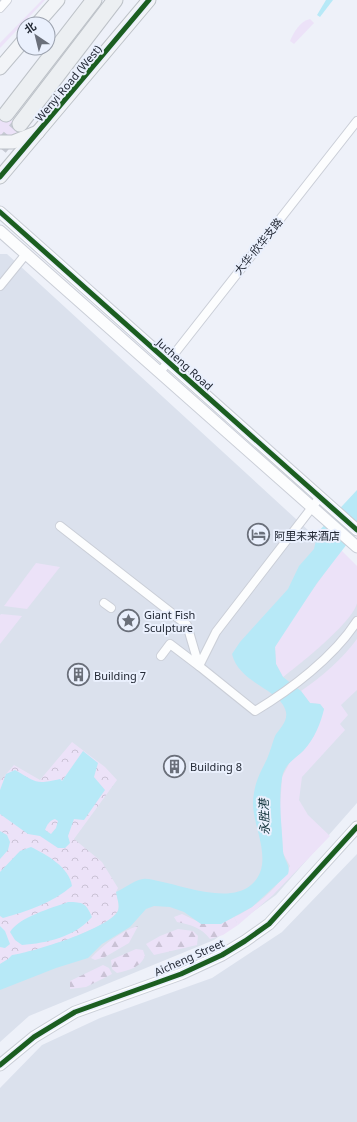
<svg xmlns="http://www.w3.org/2000/svg" width="357" height="1122" font-family="'Noto Sans','Noto Sans SC',sans-serif">
<defs>
<pattern id="forest-firs" width="22" height="20" patternUnits="userSpaceOnUse"><rect width="22" height="20" fill="#ece2f8"/><path d="M5 1l3.5 6h-7zM16 11l3.5 6h-7z" fill="#cac2d5"/></pattern>
<pattern id="park-crowns" width="20" height="18" patternUnits="userSpaceOnUse"><rect width="20" height="18" fill="#ece2f8"/><path d="M2 6a3 3 0 1 1 6 0M12 15a3 3 0 1 1 6 0" fill="none" stroke="#cac2d5"/></pattern>
</defs>
<rect width="100%" height="100%" fill="#eef1f9"/>
<!-- built -->
<g fill="#dbe1ed">
<path d="M0 254H7L357 575V803L276 895 214 940 29 1016 0 1042Z"/>
<path d="M357 854V1122H0V1088L42 1045 100 1018 212 978 282 932Z"/>
</g>
<!-- grass -->
<g fill="#ece2f8">
<path d="M42 0H45L0 48V43Z"/>
<path d="M310 19 314 23 294 44 290 41C294 32 300 21 310 19Z"/>
<path d="M0 112 24 130 16 137 0 138Z"/>
<path d="M341 550 357 566C357 578 357 592 357 603 353 622 300 664 283 677L276 664 275 647 285 628Z"/>
<path d="M36 563 60 567 27 609 4 606Z"/>
<path d="M1 614 22 616 0 644V615Z"/>
<path d="M357 639V690L341 705 348 715 340 724 345 730 302 777 299 800 308 815 330 836 273 895 238 925 234 917C255 908 279 887 290 866L283 853 280 807 282 777 290 762 303 751 314 736 324 709 320 704 310 703 301 691C323 676 341 660 357 639Z"/>
</g>
<!-- forest -->
<g fill="url(#forest-firs)">
<path d="M182 914C202 924 213 929 234 917L238 925 223 935 210 939C201 927 191 925 177 922L174 917Z"/>
<path d="M138 926 129 943 105 957 95 960 91 958C103 945 121 931 138 926Z"/>
<path d="M178 929 193 931 198 936 197 945 154 955 146 944 160 936Z"/>
<path d="M136 949 143 950 145 956C140 968 129 970 117 973L112 969 111 960Z"/>
<path d="M103 965 109 968 112 974 86 987 70 989V981Z"/>
</g>
<!-- park -->
<path fill="url(#park-crowns)" d="M72 742 105 767 117 780 74 839 102 862 118 888 116 892C117 898 120 905 118 910 108 932 23 952 0 964V781L14 765 40 780Z"/>
<!-- water -->
<g fill="#b7e9f7" fill-rule="evenodd">
<path d="M326 0H333L320 17 317 15Z"/>
<path d="M357 490V531L317 583 275 647 276 664 283 677 301 691 310 703 320 704 324 709C321 723 314 739 304 750 295 759 284 764 282 778 278 802 282 827 283 851 284 861 291 865 288 874L252 907 221 924H201L184 912 170 907 154 906 146 909 130 927 102 944 88 958 56 968 0 990V964L8 959 12 955C33 952 108 929 118 911 120 905 117 898 116 892 124 889 134 880 143 879 147 878 153 880 158 881 184 886 229 904 251 885 257 880 261 873 262 865 265 840 249 817 254 793 256 780 261 771 267 759 270 752 272 744 275 736 279 729 288 722 286 712 281 689 239 684 232 654L240 642 288 589 299 566 314 549 318 532Z"/>
<path d="M83 751 98 763 94 777 105 790 84 820 74 819 68 836 70 843 65 848H58L40 836 28 834 0 814V790L6 774 15 770C36 782 35 785 60 779L62 781ZM55 819 58 821 56 828 51 834 45 830C47 825 49 821 55 819Z"/>
<path d="M0 831 7 835 10 842 8 850 0 859Z"/>
<path d="M31 847C47 855 69 867 72 886 52 903 28 911 3 918L0 916V872L20 851Z"/>
<path d="M68 902C83 902 86 903 92 917 75 937 47 943 22 945L15 940 10 932C19 917 52 908 68 902Z"/>
<path d="M0 926 5 931 10 944 5 948 0 947Z"/>
</g>
<g fill="none" stroke-linecap="round" stroke-linejoin="round">
<!-- highway-tunnel -->
<path stroke="#c5c9d2" stroke-width="15" stroke-dasharray="15 8" stroke-linecap="butt" d="M0 148 20 124"/>
<defs>
<g id="street">
<path d="M0 8 7 0"/>
<path d="M0 286 26 254"/>
<path d="M160 372 357 121"/>
<path d="M60 526 187 625 199 666 255 711C290 690 334 657 357 621"/>
<path d="M104 603 111 608"/>
<path d="M161 656 170 644 199 666 216 632 320 497"/>
</g>
<g id="secondary">
<path d="M0 212 357 530"/>
<path d="M0 231 357 547"/>
<path d="M0 1065 34 1037 75 1012 181 974 222 955 245 941 269 924 357 827"/>
</g>
<g id="primary">
<path d="M37 24 58 0"/>
<path d="M0 68 24 40"/>
<path d="M0 142H13L38 132"/>
<path d="M0 177 149 0"/>
</g>
<g id="highway">
<path d="M6 114 94 0"/>
<path d="M20 124 115 0"/>
</g>
</defs>
<!-- street casing -->
<use href="#street" stroke="#caced7" stroke-width="10"/>
<!-- secondary casing -->
<use href="#secondary" stroke="#caced7" stroke-width="13"/>
<!-- primary casing -->
<use href="#primary" stroke="#bdc2c8" stroke-width="15"/>
<!-- highway casing -->
<use href="#highway" stroke="#bdc2c8" stroke-width="17"/>
<!-- street -->
<use href="#street" stroke="#fcfdfe" stroke-width="8"/>
<!-- secondary -->
<use href="#secondary" stroke="#fcfdfe" stroke-width="11"/>
<!-- primary -->
<use href="#primary" stroke="#f2f4f7" stroke-width="13"/>
<!-- highway -->
<use href="#highway" stroke="#eceff2" stroke-width="15"/>
<defs>
<g id="cycleway">
<path d="M0 177 149 0"/>
<path d="M0 212 357 530"/>
<path d="M0 1065 34 1037 75 1012 181 974 222 955 245 941 269 924 357 827"/>
</g>
</defs>
<!-- cycleway casing -->
<use href="#cycleway" stroke="#eaf0fd" stroke-width="8"/>
<!-- cycleway -->
<use href="#cycleway" stroke="#1b5e20" stroke-width="5"/>
</g>
<!-- icons -->
<defs>
<symbol id="hotel-ring" viewBox="-11 -11 22 22"><circle r="9.5" fill="#eaf0fd" stroke="#6a6f7a" stroke-width="1.5"/><path d="M-6-4.5h1.5V1H6V5H4.5V3h-9V5H-6ZM-4 0a1.8 1.8 0 1 1 3.6 0ZM.5 0V-2.5h3Q6-2.5 6 0Z" fill="#6a6f7a"/></symbol>
<symbol id="sight-ring" viewBox="-11 -11 22 22"><circle r="9.5" fill="#eaf0fd" stroke="#6a6f7a" stroke-width="1.5"/><path d="M0-6L1.8-2.2L6-1.7L2.9 1.2L3.7 5.4L0 3.3L-3.7 5.4L-2.9 1.2L-6-1.7L-1.8-2.2Z" fill="#6a6f7a"/></symbol>
<symbol id="building-ring" viewBox="-11 -11 22 22"><circle r="9.5" fill="#eaf0fd" stroke="#6a6f7a" stroke-width="1.5"/><path d="M-4-6H4V6H1V3H-1V6H-4ZM-2.5-4.3h1.7v1.8h-1.7ZM.8-4.3h1.7v1.8H.8ZM-2.5-1h1.7V.8h-1.7ZM.8-1h1.7V.8H.8Z" fill="#6a6f7a"/></symbol>
</defs>
<g fill-rule="evenodd">
<use href="#hotel-ring" x="246" y="522" width="25" height="25"/>
<use href="#sight-ring" x="116" y="608" width="25" height="25"/>
<use href="#building-ring" x="66" y="662" width="25" height="25"/>
<use href="#building-ring" x="162" y="754" width="25" height="25"/>
</g>
<g text-anchor="middle" dominant-baseline="central" stroke-width="4" stroke-linejoin="round" paint-order="stroke">
<!-- street labels -->
<g font-size="11" fill="#232935" stroke="#eaf0fd">
<text transform="translate(68 83) rotate(-50)">Wenyi Road (West)</text>
<text transform="translate(258 246) rotate(-51)">大华·欣华支路</text>
<text transform="translate(185 364) rotate(42)">Jucheng Road</text>
<text transform="translate(189 957) rotate(-24)">Aicheng Street</text>
</g>
<!-- poi labels -->
<g font-size="11" fill="#232935" stroke="#eaf0fd" text-anchor="start">
<text x="274" y="535">阿里未来酒店</text>
<text x="144" y="614">Giant Fish<tspan x="144" dy="13">Sculpture</tspan></text>
<text x="94" y="675">Building 7</text>
<text x="190" y="766">Building 8</text>
</g>
<!-- water labels -->
<g font-size="12" font-style="italic" fill="#0f3139" stroke="#eaf0fd">
<text transform="translate(264 817) rotate(-92)">永胜港</text>
</g>
</g>
<!-- north arrow -->
<g transform="translate(36 36) rotate(325)"><circle r="19" fill="#eaf0fd" stroke="#9aa0ad"/>
<path d="M0-3L7 15L0 10L-7 15Z" fill="#6a6f7a"/>
<text y="-6" font-size="11" font-weight="bold" text-anchor="middle" fill="#232935">北</text>
</g>
</svg>
